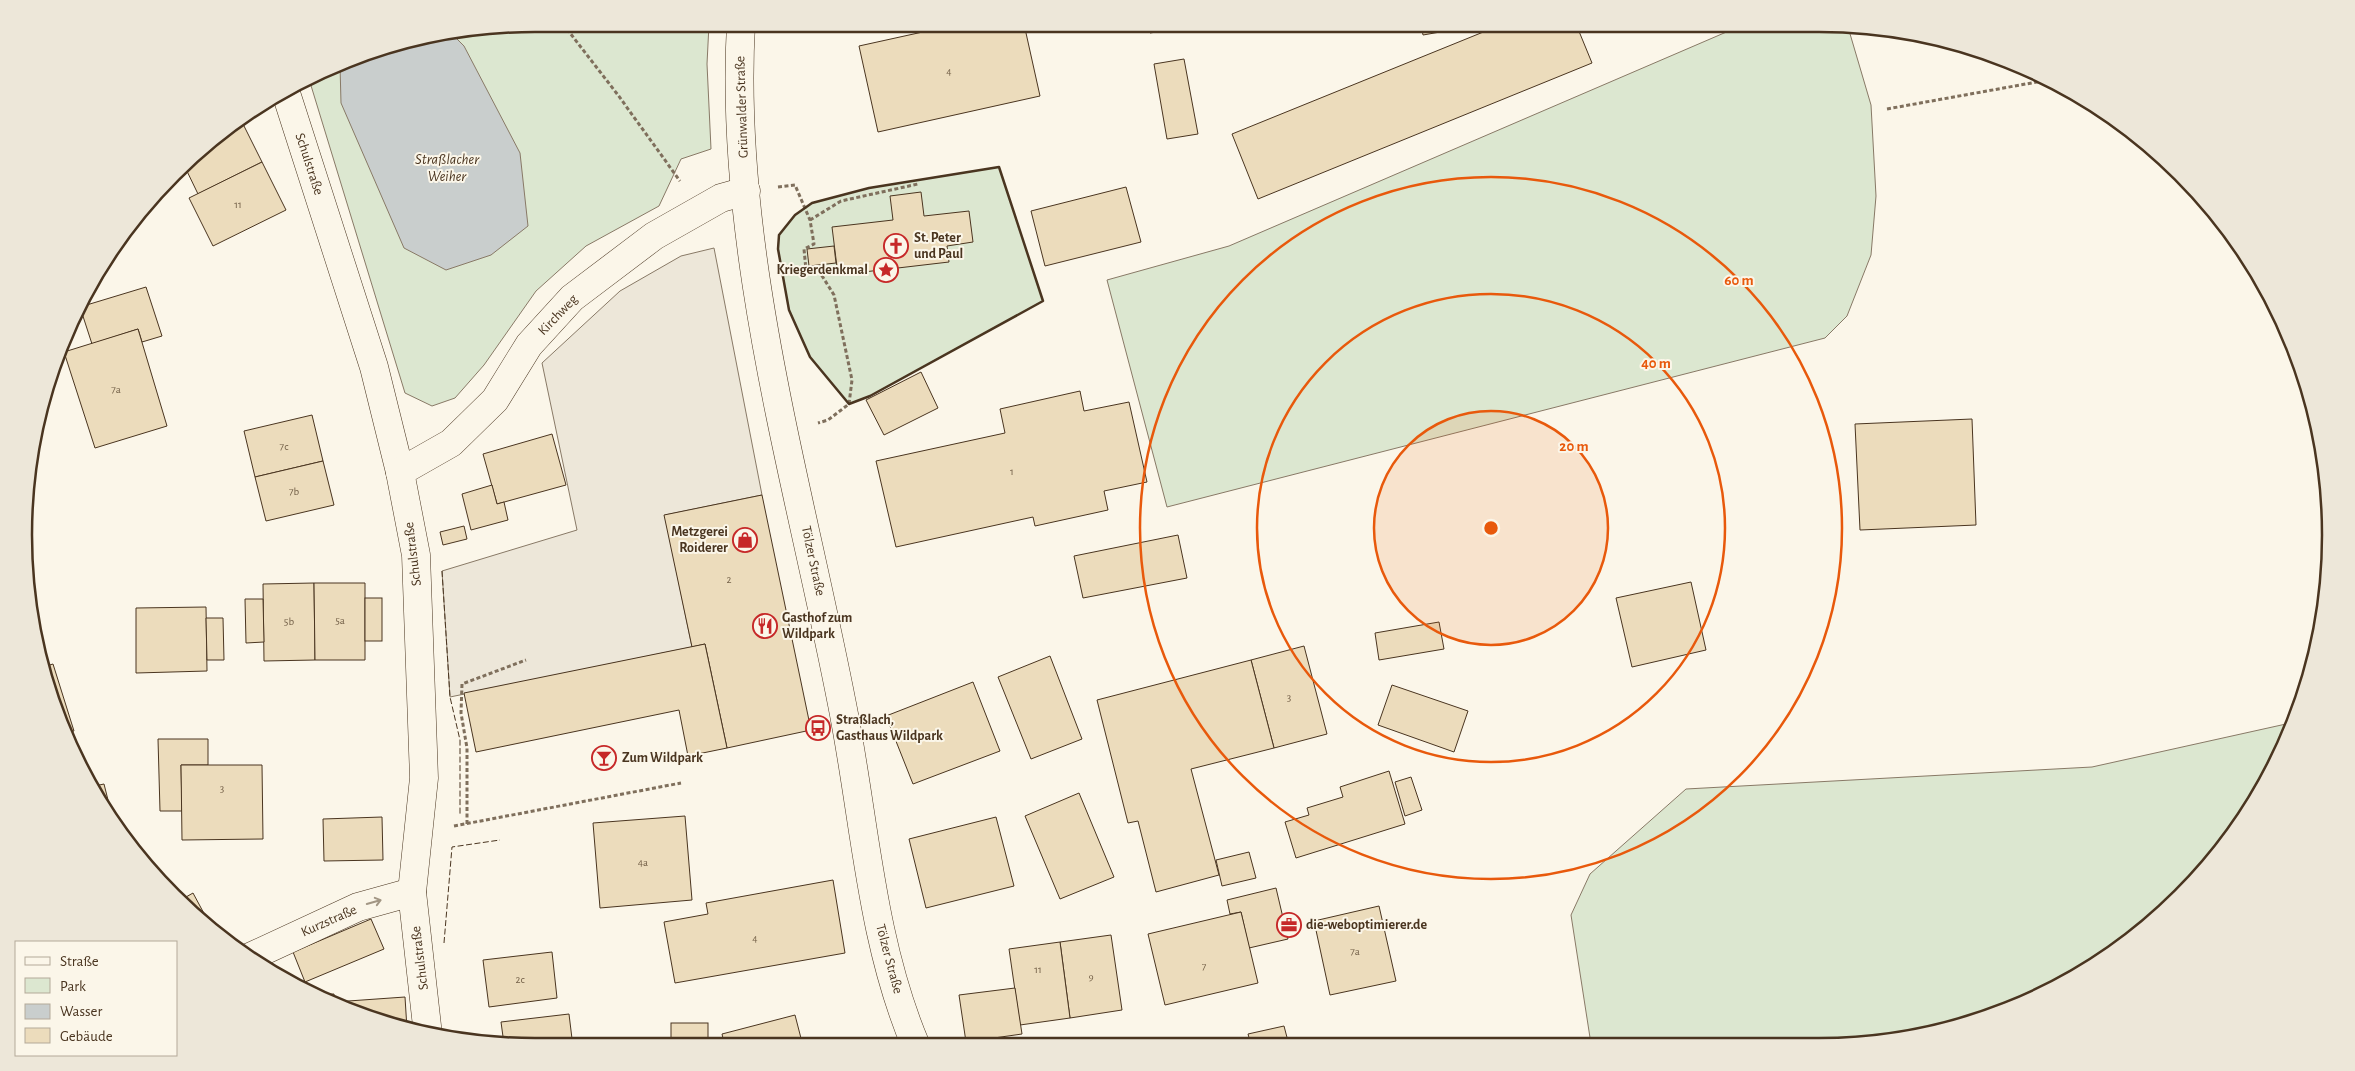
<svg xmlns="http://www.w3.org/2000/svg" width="2355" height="1071" font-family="'Alegreya Sans',sans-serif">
<rect width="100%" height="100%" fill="#fbf6e9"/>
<!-- green -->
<g fill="#dce7d0" stroke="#887966">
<path d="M536 24H709L707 64 711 149 681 159 659 206 586 246 536 291 484 365 455 398 432 406 405 393 309 79 371 51 436 34Z"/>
<path d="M1745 24H1820L1848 27 1871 105 1876 196 1871 255 1847 316 1825 338 1167 507 1107 280 1229 246Z"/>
<path d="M999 167 1043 301 870 396 849 404 810 357 789 310 778 249 779 235 795 215 812 203 869 188Z"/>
<path d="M2295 722 2292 731 2226 847 2131 941 2016 1008 1887 1043 1591 1044 1571 915 1590 874 1686 789 2092 767Z"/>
</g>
<!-- parking -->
<path fill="#ede7d9" stroke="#887966" d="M714 248 762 495 665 515 692 647 450 697 442 571 577 530 542 363 620 291 681 256Z"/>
<!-- water -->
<path fill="#c9cecd" stroke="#887966" d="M450 32 464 46 520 153 528 226 491 255 446 270 404 248 341 103 340 65C374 49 412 36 450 32Z"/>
<!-- building -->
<g fill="#ecdcbc" stroke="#4a3520">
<path d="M959 24H1024L1040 96 878 132 859 46Z"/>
<path d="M1109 24H1138L1110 28Z"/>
<path d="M1148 24H1206L1150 33Z"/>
<path d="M1421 24H1463V28L1423 35Z"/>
<path d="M1503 24H1576L1592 63 1258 199 1232 134Z"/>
<path d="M1184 59 1198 134 1167 139 1154 64Z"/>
<path d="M242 122 262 162 198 194 184 165 198 151Z"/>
<path d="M262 162 286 210 213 246 189 198Z"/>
<path d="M1126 187 1141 242 1045 266 1031 211Z"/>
<path d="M921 192 924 216 969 211 973 242 947 246 949 262 838 275 832 227 893 220 890 196Z"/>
<path d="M834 246 836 263 809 266 807 249Z"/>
<path d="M146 287 162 336 142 342 138 329 92 344 80 307Z"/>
<path d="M138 329 167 426 95 448 64 352Z"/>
<path d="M921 372 938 408 884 435 866 400Z"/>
<path d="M1080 391 1084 411 1129 402 1147 482 1104 491 1108 510 1035 526 1033 517 896 547 876 461 1005 433 1000 409Z"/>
<path d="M312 415 323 461 255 477 244 431Z"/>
<path d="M1972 419 1976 525 1860 530 1855 424Z"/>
<path d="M552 434 566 485 497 504 483 454Z"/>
<path d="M323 461 334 505 266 521 255 477Z"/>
<path d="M492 485 497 504 504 502 508 520 471 530 462 494Z"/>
<path d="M762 495 811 730 727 748 705 644 692 647 664 515Z"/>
<path d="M464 526 467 539 443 545 440 532Z"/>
<path d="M1178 535 1187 578 1083 598 1074 556Z"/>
<path d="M1691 582 1706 650 1632 667 1616 598Z"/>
<path d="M314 583 315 660 264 661 263 584Z"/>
<path d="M314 583H365V660H315Z"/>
<rect x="365" y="598" width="17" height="43"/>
<path d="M245 599H263L264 642 246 643Z"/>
<path d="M206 607 207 671 136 673V608Z"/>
<path d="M206 618H223L224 660H207Z"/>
<path d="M1439 622 1444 649 1379 660 1375 633Z"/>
<path d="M705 644 727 748 688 756 679 710 476 752 464 693Z"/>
<path d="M1304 646 1327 734 1274 748 1251 660Z"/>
<path d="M1050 656 1082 739 1031 759 998 677Z"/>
<path d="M1251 660 1274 748 1191 769 1219 875 1156 892 1138 821 1128 823 1097 700Z"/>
<path d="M53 664 74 731 66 733 51 700 43 667Z"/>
<path d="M973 682 1000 751 913 784 886 716Z"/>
<path d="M1392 685 1468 711 1454 752 1378 725Z"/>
<path d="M158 739H208V765H181L182 811H160Z"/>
<path d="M181 765H262L263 839 182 840Z"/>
<path d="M1389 771 1405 824 1296 858 1285 822 1309 815 1307 808 1343 797 1340 787Z"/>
<path d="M1411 777 1422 810 1405 816 1395 782Z"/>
<path d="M104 784 113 820 90 787Z"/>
<path d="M1079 793 1114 877 1060 899 1025 816Z"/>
<path d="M685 816 692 900 600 908 593 823Z"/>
<path d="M382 817 383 860 324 861 323 819Z"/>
<path d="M996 817 1014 886 926 908 909 839Z"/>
<path d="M1249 852 1256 878 1222 886 1216 860Z"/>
<path d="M833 880 845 953 675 983 664 922 708 914 706 903Z"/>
<path d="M1276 888 1288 939 1249 948 1241 912 1230 914 1227 900Z"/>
<path d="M193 893 214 932 198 920 179 901Z"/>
<path d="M1379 906 1396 981 1330 995 1314 921Z"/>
<path d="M1241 912 1258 983 1165 1005 1148 934Z"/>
<path d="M371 919 384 949 305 982 293 952Z"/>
<path d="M1111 935 1122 1010 1070 1018 1060 942Z"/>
<path d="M1060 942 1070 1018 1020 1025 1009 949Z"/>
<path d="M552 952 557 998 489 1007 483 960Z"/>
<path d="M1015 988 1022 1034 966 1042 959 995Z"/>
<path d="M334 994V1002L405 997 407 1029 340 1008 314 995Z"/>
<path d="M569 1014 573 1047H535L504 1044 501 1022Z"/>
<path d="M795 1015 803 1046 725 1047 722 1034Z"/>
<rect x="671" y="1023" width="37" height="24"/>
<path d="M1284 1026 1289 1045H1251L1248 1034Z"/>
</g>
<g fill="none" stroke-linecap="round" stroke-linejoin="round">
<defs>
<g id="minor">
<path d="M285 90 374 367 400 472 416 555 424 778 412 892 428 1035"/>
<path d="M400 472 451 443 495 400 529 345 572 298 654 236 721 198 746 191"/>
<path d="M250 957 358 907 412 892"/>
</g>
<path id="major" d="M741 24C728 250 799 483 842 704 865 819 870 938 916 1046"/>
</defs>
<!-- minor casing -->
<use href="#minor" stroke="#4a3520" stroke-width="29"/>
<!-- major casing -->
<use href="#major" stroke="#4a3520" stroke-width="29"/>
<!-- path -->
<g stroke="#7f6f5c" stroke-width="3" stroke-dasharray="4 2.5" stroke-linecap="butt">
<path d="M563 24 618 95 680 181"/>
<path d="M1887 109 2048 80"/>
<path d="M778 187 795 185 810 220 814 244 804 249 806 270 819 271 834 295 852 380 849 404 828 420 818 423"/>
<path d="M810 220 841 201 918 184"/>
<path d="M467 824V748L461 713 462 684 526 660"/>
<path d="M454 826 681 783"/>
</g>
<!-- minor -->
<use href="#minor" stroke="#fbf6e9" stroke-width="28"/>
<!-- major -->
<use href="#major" stroke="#fbf6e9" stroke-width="28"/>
<!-- fence -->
<g stroke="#4a3520" stroke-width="1" stroke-dasharray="6 2.5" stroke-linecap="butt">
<path d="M442 571 450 697 460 740V816"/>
<path d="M444 943 452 847 500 840"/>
</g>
<!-- wall -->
<path stroke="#4a3520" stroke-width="2.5" d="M999 167 1043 301 870 396 849 404 810 357 789 310 778 249 779 235 795 215 812 203 869 188Z"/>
</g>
<!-- one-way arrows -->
<defs><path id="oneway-shaft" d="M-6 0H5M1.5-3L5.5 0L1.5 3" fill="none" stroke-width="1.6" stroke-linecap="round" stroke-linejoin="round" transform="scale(1.25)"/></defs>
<use stroke="#a29684" href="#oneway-shaft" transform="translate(374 902) rotate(-16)"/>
<!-- distance rings -->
<circle cx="1491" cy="528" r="117" fill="#e8590c" fill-opacity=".12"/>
<g fill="none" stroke="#e8590c" stroke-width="2.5">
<circle cx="1491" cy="528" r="117"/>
<circle cx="1491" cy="528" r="234"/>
<circle cx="1491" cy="528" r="351"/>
</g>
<!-- icons -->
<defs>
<symbol id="church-ring" viewBox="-11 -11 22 22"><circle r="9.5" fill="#fbf6e9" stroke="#c62828" stroke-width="1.5"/><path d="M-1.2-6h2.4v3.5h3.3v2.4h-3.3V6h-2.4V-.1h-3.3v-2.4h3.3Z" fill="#c62828"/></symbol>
<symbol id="sight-ring" viewBox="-11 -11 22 22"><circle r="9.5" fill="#fbf6e9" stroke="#c62828" stroke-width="1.5"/><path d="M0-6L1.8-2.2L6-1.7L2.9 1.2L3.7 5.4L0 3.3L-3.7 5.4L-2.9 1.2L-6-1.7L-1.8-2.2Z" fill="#c62828"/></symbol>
<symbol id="shop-ring" viewBox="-11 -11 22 22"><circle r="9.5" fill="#fbf6e9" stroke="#c62828" stroke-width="1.5"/><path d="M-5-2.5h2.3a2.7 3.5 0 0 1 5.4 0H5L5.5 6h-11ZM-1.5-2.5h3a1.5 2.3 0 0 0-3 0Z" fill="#c62828"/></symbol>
<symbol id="restaurant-ring" viewBox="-11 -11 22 22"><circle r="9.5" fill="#fbf6e9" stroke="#c62828" stroke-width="1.5"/><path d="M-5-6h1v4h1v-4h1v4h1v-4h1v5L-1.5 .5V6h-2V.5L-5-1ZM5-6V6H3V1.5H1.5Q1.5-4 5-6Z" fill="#c62828"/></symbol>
<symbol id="bus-ring" viewBox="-11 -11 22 22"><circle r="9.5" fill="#fbf6e9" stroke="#c62828" stroke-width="1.5"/><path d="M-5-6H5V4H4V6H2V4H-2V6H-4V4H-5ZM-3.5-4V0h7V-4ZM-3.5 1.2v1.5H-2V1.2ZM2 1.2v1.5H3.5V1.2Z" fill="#c62828"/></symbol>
<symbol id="bar-ring" viewBox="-11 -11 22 22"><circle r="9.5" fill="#fbf6e9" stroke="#c62828" stroke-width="1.5"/><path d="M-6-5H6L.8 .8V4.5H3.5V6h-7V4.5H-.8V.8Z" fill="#c62828"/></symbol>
<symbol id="office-ring" viewBox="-11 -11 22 22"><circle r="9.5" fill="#fbf6e9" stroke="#c62828" stroke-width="1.5"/><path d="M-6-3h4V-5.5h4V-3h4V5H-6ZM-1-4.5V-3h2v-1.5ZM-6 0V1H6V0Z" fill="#c62828"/></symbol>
</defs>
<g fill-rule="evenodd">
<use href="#church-ring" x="882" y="232" width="28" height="28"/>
<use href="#sight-ring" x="872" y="256" width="28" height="28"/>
<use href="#shop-ring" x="731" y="526" width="28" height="28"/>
<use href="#restaurant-ring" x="751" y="612" width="28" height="28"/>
<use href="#bus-ring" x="804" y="714" width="28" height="28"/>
<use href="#bar-ring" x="590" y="744" width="28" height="28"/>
<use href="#office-ring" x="1275" y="911" width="28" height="28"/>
</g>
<g text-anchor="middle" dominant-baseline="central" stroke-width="4" stroke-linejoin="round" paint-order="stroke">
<!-- number labels -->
<g font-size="11" fill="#725f47">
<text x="949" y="71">4</text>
<text x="238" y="204">11</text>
<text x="116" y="389">7a</text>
<text x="284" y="446">7c</text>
<text x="1012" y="471">1</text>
<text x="294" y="491">7b</text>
<text x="729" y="579">2</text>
<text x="340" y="620">5a</text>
<text x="289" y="621">5b</text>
<text x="1289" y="697">3</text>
<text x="222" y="788">3</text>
<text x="643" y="862">4a</text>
<text x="755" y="938">4</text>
<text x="1355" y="951">7a</text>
<text x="1204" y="966">7</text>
<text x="1038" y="969">11</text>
<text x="1091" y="976">9</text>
<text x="520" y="979">2c</text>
</g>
<!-- street labels -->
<g font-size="14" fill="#4a3520" stroke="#fbf6e9">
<text transform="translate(742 107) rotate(-92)">Grünwalder Straße</text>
<text transform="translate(309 164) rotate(72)">Schulstraße</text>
<text transform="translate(558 315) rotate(-46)">Kirchweg</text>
<text transform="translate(413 554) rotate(-97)">Schulstraße</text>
<text transform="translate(813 561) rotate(78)">Tölzer Straße</text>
<text transform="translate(329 921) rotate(-24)">Kurzstraße</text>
<text transform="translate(420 958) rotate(-97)">Schulstraße</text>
<text transform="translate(889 959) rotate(75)">Tölzer Straße</text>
</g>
<!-- poi labels -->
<g font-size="14" font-weight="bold" fill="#4a3520" stroke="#fbf6e9" text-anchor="start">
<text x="914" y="238">St. Peter<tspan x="914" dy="16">und Paul</tspan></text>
<text x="868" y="270" text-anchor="end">Kriegerdenkmal</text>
<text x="728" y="532" text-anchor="end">Metzgerei<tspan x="728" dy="16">Roiderer</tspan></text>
<text x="782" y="618">Gasthof zum<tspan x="782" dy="16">Wildpark</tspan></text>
<text x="836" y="720">Straßlach,<tspan x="836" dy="16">Gasthaus Wildpark</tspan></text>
<text x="622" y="758">Zum Wildpark</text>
<text x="1306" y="925">die-weboptimierer.de</text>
</g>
<!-- water labels -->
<g font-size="15" font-style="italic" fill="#4a3520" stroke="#fbf6e9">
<text x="447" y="159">Straßlacher<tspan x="447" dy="17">Weiher</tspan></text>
</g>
</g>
<!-- crop -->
<path d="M0 0H2355V1071H0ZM535 32H1819A503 503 0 0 1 2322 535V535A503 503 0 0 1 1819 1038H535A503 503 0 0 1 32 535V535A503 503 0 0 1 535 32Z" fill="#ede7d9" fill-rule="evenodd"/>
<path fill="none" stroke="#4a3520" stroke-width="2.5" d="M535 32H1819A503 503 0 0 1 2322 535V535A503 503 0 0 1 1819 1038H535A503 503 0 0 1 32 535V535A503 503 0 0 1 535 32Z"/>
<circle cx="1491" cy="528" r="8" fill="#e8590c" stroke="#fbf6e9" stroke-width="2.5"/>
<g font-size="15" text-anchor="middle" font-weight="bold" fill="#e8590c" stroke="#fbf6e9" stroke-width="4" stroke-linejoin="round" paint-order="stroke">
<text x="1739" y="285">60 m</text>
<text x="1656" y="368">40 m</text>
<text x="1574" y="451">20 m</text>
</g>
<!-- legend -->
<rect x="15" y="941" width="162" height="115" fill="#fbf6e9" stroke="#b4a999"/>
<rect x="25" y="957" width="25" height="8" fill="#fbf6e9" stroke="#b4a999"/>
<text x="60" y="966" font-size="15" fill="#4a3520">Straße</text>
<rect x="25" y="978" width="25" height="15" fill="#dce7d0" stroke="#b4a999"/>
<text x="60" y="991" font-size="15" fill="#4a3520">Park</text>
<rect x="25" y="1004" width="25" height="15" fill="#c9cecd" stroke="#b4a999"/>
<text x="60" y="1016" font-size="15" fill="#4a3520">Wasser</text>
<rect x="25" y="1028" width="25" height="15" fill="#ecdcbc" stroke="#b4a999"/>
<text x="60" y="1041" font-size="15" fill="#4a3520">Gebäude</text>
</svg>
